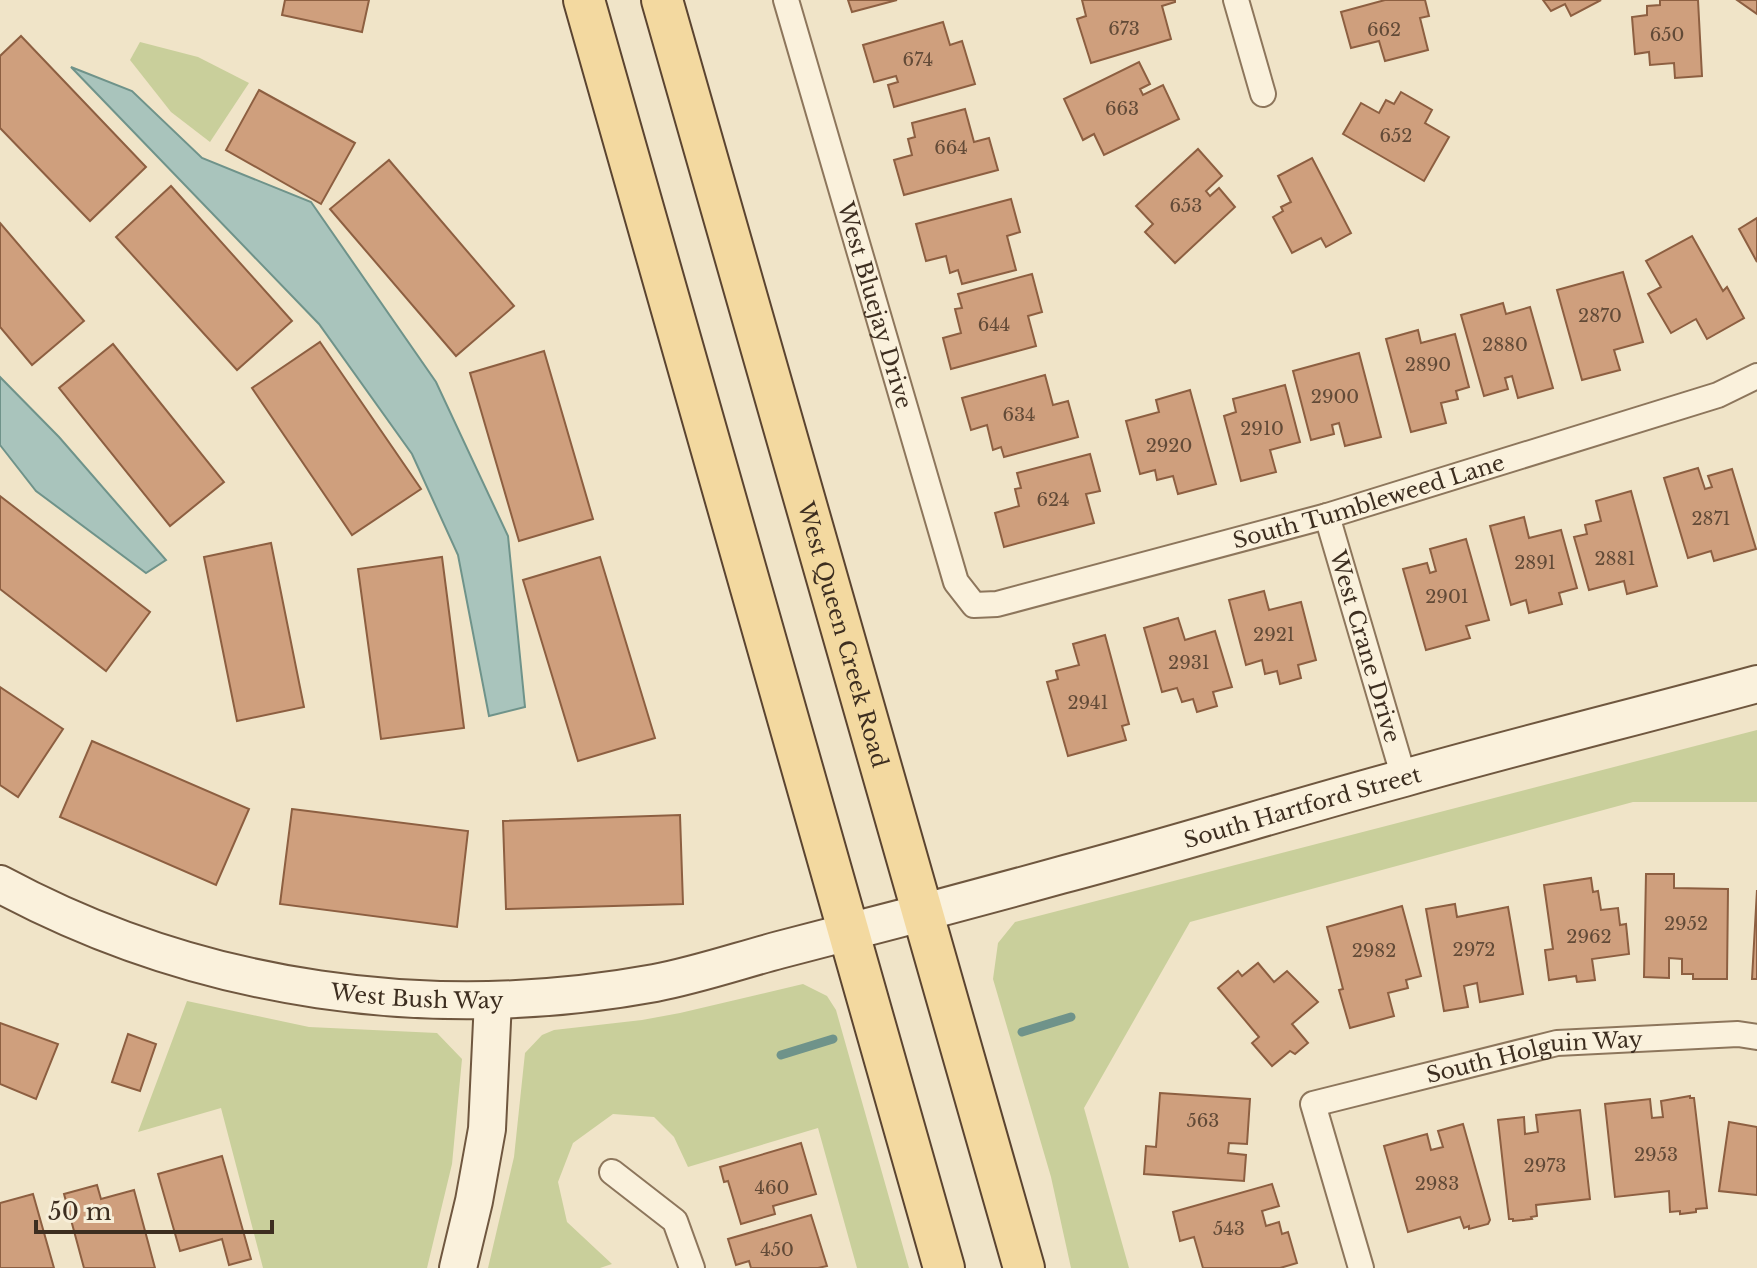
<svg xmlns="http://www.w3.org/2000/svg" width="1757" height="1268" font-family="'Libre Baskerville',serif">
<rect width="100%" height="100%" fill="#f0e4c8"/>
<!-- green -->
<g fill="#c9cf9b">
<path d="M140 42 198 57 249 83 210 142 171 112 130 60Z"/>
<path d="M1757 730V802H1633L1190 922 1084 1108 1129 1268H1071L1051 1177 993 979 998 943 1015 922Z"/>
<path d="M803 984 827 996 836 1010 909 1268H857L818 1128 688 1167 674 1137 654 1117 613 1114 573 1143 558 1182 567 1222 612 1264 600 1268H488L514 1157 525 1053 542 1035 554 1030 642 1020 680 1013Z"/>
<path d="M187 1001 309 1027 437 1033 462 1059 452 1164 427 1268H263L221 1108 138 1132Z"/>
</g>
<!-- water -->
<g fill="#a9c4bc" stroke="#6f938a" stroke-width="2">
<path d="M71 67 132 91 202 158 311 202 436 382 508 536 525 707 489 716 458 555 412 454 319 324Z"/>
<path d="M0 377 59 437 166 560 146 573 36 491 0 445Z"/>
</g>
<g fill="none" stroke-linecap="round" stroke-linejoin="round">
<!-- stream -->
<g stroke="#6f938a" stroke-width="9">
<path d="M1022 1032 1071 1017"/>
<path d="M781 1055 833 1039"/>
</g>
</g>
<!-- building -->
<g fill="#cf9f7d" stroke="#8d5f41" stroke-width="2">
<path d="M285 0H369L362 32 282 15Z"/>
<path d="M848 0H897L852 12Z"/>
<path d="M1082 0H1175V2L1162 6 1171 39 1091 63 1077 19 1086 16Z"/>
<path d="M1385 0H1425L1429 16 1420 18 1428 50 1385 61 1379 41 1351 48 1341 12Z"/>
<path d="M1543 0H1601L1571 16 1565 4 1551 11Z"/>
<path d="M1660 0H1698L1702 76 1675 78 1674 63 1650 65 1649 52 1635 54 1632 17 1647 15V6L1660 5Z"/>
<path d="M1737 0H1757V14Z"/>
<path d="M943 22 950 45 962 41 975 84 894 107 888 85 898 82 896 76 874 82 863 45Z"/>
<path d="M21 36 146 167 90 221 0 128V56Z"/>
<path d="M1139 62 1150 84 1140 89 1143 95 1163 85 1179 119 1104 155 1094 134 1083 140 1064 99Z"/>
<path d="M259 90 355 143 321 204 226 150Z"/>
<path d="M1401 92 1432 110 1425 123 1449 137 1424 181 1343 134 1361 103 1379 113 1386 100 1394 104Z"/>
<path d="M965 109 974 142 989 138 998 170 904 195 894 160 912 155 908 139 915 137 912 123Z"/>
<path d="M1198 149 1222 176 1206 191 1210 196 1219 188 1235 207 1175 263 1145 232 1153 224 1136 206Z"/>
<path d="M1312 158 1351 233 1326 247 1321 238 1292 253 1273 217 1283 211 1281 207 1291 202 1278 176Z"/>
<path d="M389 160 514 306 456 356 330 209Z"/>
<path d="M171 186 292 321 237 370 116 237Z"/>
<path d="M1011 199 1020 232 1007 236 1016 270 962 284 958 270 950 273 946 256 926 261 916 224Z"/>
<path d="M1757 218V262L1739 229Z"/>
<path d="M0 223 84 321 32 365 0 327Z"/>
<path d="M1692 236 1723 291 1727 287 1744 318 1707 339 1696 319 1671 333 1648 294 1661 287 1646 261Z"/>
<path d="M1623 272 1643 342 1614 350 1620 370 1582 380 1557 290Z"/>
<path d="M1032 274 1042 312 1028 316 1036 346 951 369 943 338 961 333 955 309 962 308 958 294Z"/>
<path d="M1503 303 1506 314 1530 307 1553 388 1518 398 1512 376 1505 378 1508 389 1484 396 1461 315Z"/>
<path d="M1418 330 1421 343 1455 334 1469 387 1456 391 1458 399 1441 403 1446 423 1411 432 1386 339Z"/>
<path d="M320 342 421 489 352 535 252 388Z"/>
<path d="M113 344 224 482 170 526 59 388Z"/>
<path d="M544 351 593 519 519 541 470 373Z"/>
<path d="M1359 353 1381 437 1345 446 1339 423 1332 425 1334 434 1311 440 1293 371Z"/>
<path d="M1045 375 1053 405 1068 401 1078 437 1004 457 1001 447 993 450 987 425 971 430 962 398Z"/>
<path d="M1285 385 1300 442 1270 450 1276 472 1241 481 1224 416 1236 412 1233 399Z"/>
<path d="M1190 390 1216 484 1178 494 1173 476 1157 480 1155 470 1140 474 1126 421 1159 412 1156 400Z"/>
<path d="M1090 454 1100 491 1086 494 1094 523 1004 547 995 513 1019 506 1015 489 1021 488 1017 473Z"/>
<path d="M1698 468 1705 489 1712 487 1708 476 1732 469 1756 549 1714 561 1711 551 1688 558 1664 478Z"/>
<path d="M1631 491 1657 586 1627 594 1624 581 1589 590 1574 537 1587 534 1585 525 1601 521 1596 501Z"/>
<path d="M0 496 150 612 106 671 0 589Z"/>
<path d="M1524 517 1529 538 1561 530 1577 588 1559 593 1562 604 1529 613 1526 600 1511 605 1490 526Z"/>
<path d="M1466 539 1489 620 1466 626 1470 638 1426 650 1403 569 1427 563 1430 573 1436 571 1430 549Z"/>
<path d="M271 543 304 707 237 721 204 557Z"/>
<path d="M442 557 464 728 381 739 358 569Z"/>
<path d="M600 557 655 738 578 761 523 580Z"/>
<path d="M1264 591 1269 610 1301 602 1316 660 1298 665 1301 678 1280 684 1277 671 1265 674 1262 660 1246 665 1229 600Z"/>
<path d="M1178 618 1185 640 1215 631 1232 687 1213 692 1217 706 1197 712 1193 699 1182 702 1177 688 1162 692 1144 628Z"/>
<path d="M1105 635 1129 724 1122 726 1126 740 1068 756 1047 682 1058 679 1056 671 1079 665 1073 644Z"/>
<path d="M0 687 63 729 18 797 0 785Z"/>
<path d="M92 741 249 809 216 885 60 817Z"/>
<path d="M292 809 468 831 457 927 280 904Z"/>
<path d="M680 815 683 904 506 909 503 821Z"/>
<path d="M1646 874H1674V888L1728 889 1727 979H1693V974H1682V959L1669 958V978L1644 977Z"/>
<path d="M1591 878 1593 892 1598 891 1601 910 1618 908 1620 925 1626 924 1629 954 1592 959 1595 980 1577 982 1576 976 1549 980 1545 950 1553 949 1544 885Z"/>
<path d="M1757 890V979H1752Z"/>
<path d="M1455 904 1457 917 1508 907 1523 994 1480 1002 1477 983 1464 986 1468 1007 1444 1011 1426 909Z"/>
<path d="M1402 906 1421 976 1406 980 1408 988 1388 993 1394 1016 1350 1028 1339 990 1343 989 1327 927Z"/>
<path d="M1258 963 1274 982 1287 971 1318 1002 1292 1024 1308 1043 1295 1054 1290 1051 1272 1066 1252 1043 1259 1037 1218 988 1238 971 1242 976Z"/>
<path d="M0 1023 58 1044 36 1099 0 1084Z"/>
<path d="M128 1034 156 1044 140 1091 112 1082Z"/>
<path d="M1160 1093 1250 1099 1247 1144 1229 1143 1228 1153 1246 1155 1244 1181 1144 1174 1146 1146 1156 1147Z"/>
<path d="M1690 1096V1098H1694L1707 1208 1696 1209V1212L1680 1214V1211L1670 1212 1669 1191 1615 1197 1605 1104 1650 1099 1652 1118 1663 1117 1661 1101Z"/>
<path d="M1580 1110 1590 1199 1536 1205 1537 1216 1531 1217 1532 1219 1513 1221V1219H1509L1498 1120 1524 1117 1525 1134 1538 1132 1536 1115Z"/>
<path d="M1729 1122 1757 1127V1195L1719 1191Z"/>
<path d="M1463 1124 1490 1220 1488 1224 1469 1229V1226L1464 1228 1460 1217 1408 1232 1384 1146 1427 1134 1431 1150 1443 1147 1438 1131Z"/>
<path d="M801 1143 816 1194 773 1206 775 1214 741 1224 728 1181 724 1182 720 1167Z"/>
<path d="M222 1156 251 1259 229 1265 222 1239 180 1251 158 1174Z"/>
<path d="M1272 1184 1279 1206 1262 1211 1266 1226 1279 1222 1282 1234 1288 1232 1297 1263 1280 1268H1203L1194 1237 1180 1241 1173 1212Z"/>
<path d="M97 1185 101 1199 134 1190 155 1268H84L64 1194Z"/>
<path d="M33 1194 54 1268H0V1203Z"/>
<path d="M811 1215 827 1266 818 1268H751L749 1261 736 1265 728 1239Z"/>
</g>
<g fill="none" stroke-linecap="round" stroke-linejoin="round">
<defs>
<g id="street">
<path id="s1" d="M786 0 956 582 974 605 997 604 1327 516 1718 395 1757 376"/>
<path d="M1236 0 1263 94"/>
<path id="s2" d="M1327 516 1404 778"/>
<path d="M612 1172 675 1221 692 1268"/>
<path id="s3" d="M1361 1268 1313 1104 1557 1043 1738 1034 1757 1037"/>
</g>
<g id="secondary">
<path id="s4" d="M0 884C201 992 431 1024 655 983 697 975 738 961 779 950 873 926 967 901 1061 875 1176 845 1289 809 1404 778 1521 745 1639 716 1757 684"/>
<path d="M458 1268 474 1201 487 1129 493 1000"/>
</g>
<g id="primary">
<path d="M584 0 944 1268"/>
<path id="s5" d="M662 0 1024 1268"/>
</g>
</defs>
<!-- street casing -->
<use href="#street" stroke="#8d765c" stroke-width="28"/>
<!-- secondary casing -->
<use href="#secondary" stroke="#6f573f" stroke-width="40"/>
<!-- primary casing -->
<use href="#primary" stroke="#5b4430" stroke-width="44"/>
<!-- street -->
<use href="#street" stroke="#faf1dc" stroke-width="24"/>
<!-- secondary -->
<use href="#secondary" stroke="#faf1dc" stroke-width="36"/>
<!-- primary -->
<use href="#primary" stroke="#f3d9a0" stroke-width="40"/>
</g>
<g text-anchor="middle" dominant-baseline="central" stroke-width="7" stroke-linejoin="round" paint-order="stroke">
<!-- number labels -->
<g font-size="18" fill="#624a37">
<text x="1124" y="29">673</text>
<text x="1384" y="30">662</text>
<text x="1667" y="35">650</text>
<text x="918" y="60">674</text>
<text x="1122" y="109">663</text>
<text x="1396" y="136">652</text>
<text x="951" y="148">664</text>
<text x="1186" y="206">653</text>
<text x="1600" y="316">2870</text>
<text x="994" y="325">644</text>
<text x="1505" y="345">2880</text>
<text x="1428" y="365">2890</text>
<text x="1335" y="397">2900</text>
<text x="1019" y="415">634</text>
<text x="1262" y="429">2910</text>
<text x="1169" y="446">2920</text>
<text x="1053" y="500">624</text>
<text x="1711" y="519">2871</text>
<text x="1615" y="559">2881</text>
<text x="1535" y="563">2891</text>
<text x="1447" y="597">2901</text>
<text x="1274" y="635">2921</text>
<text x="1189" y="663">2931</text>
<text x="1088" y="703">2941</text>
<text x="1686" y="924">2952</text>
<text x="1589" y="937">2962</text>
<text x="1474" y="950">2972</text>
<text x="1374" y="951">2982</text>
<text x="1203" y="1121">563</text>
<text x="1656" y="1155">2953</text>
<text x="1545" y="1166">2973</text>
<text x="1437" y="1184">2983</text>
<text x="772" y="1188">460</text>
<text x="1229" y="1229">543</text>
<text x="777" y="1250">450</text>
</g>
<!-- street labels -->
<g font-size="22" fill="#3d2e20" stroke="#f7eed8">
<text stroke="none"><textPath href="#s1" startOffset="318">West Bluejay Drive</textPath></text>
<text stroke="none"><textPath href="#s1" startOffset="1044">South Tumbleweed Lane</textPath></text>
<text stroke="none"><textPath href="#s5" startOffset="660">West Queen Creek Road</textPath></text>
<text stroke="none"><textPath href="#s2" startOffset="136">West Crane Drive</textPath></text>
<text stroke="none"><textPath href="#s4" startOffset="1346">South Hartford Street</textPath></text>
<text stroke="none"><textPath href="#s4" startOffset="436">West Bush Way</textPath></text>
<text stroke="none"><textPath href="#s3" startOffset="398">South Holguin Way</textPath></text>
</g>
</g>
<!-- scale -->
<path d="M36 1220v12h236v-12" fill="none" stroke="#3d2e20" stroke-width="4"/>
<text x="48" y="1220" font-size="24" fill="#3d2e20" stroke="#f7eed8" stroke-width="6" paint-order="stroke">50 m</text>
</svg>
